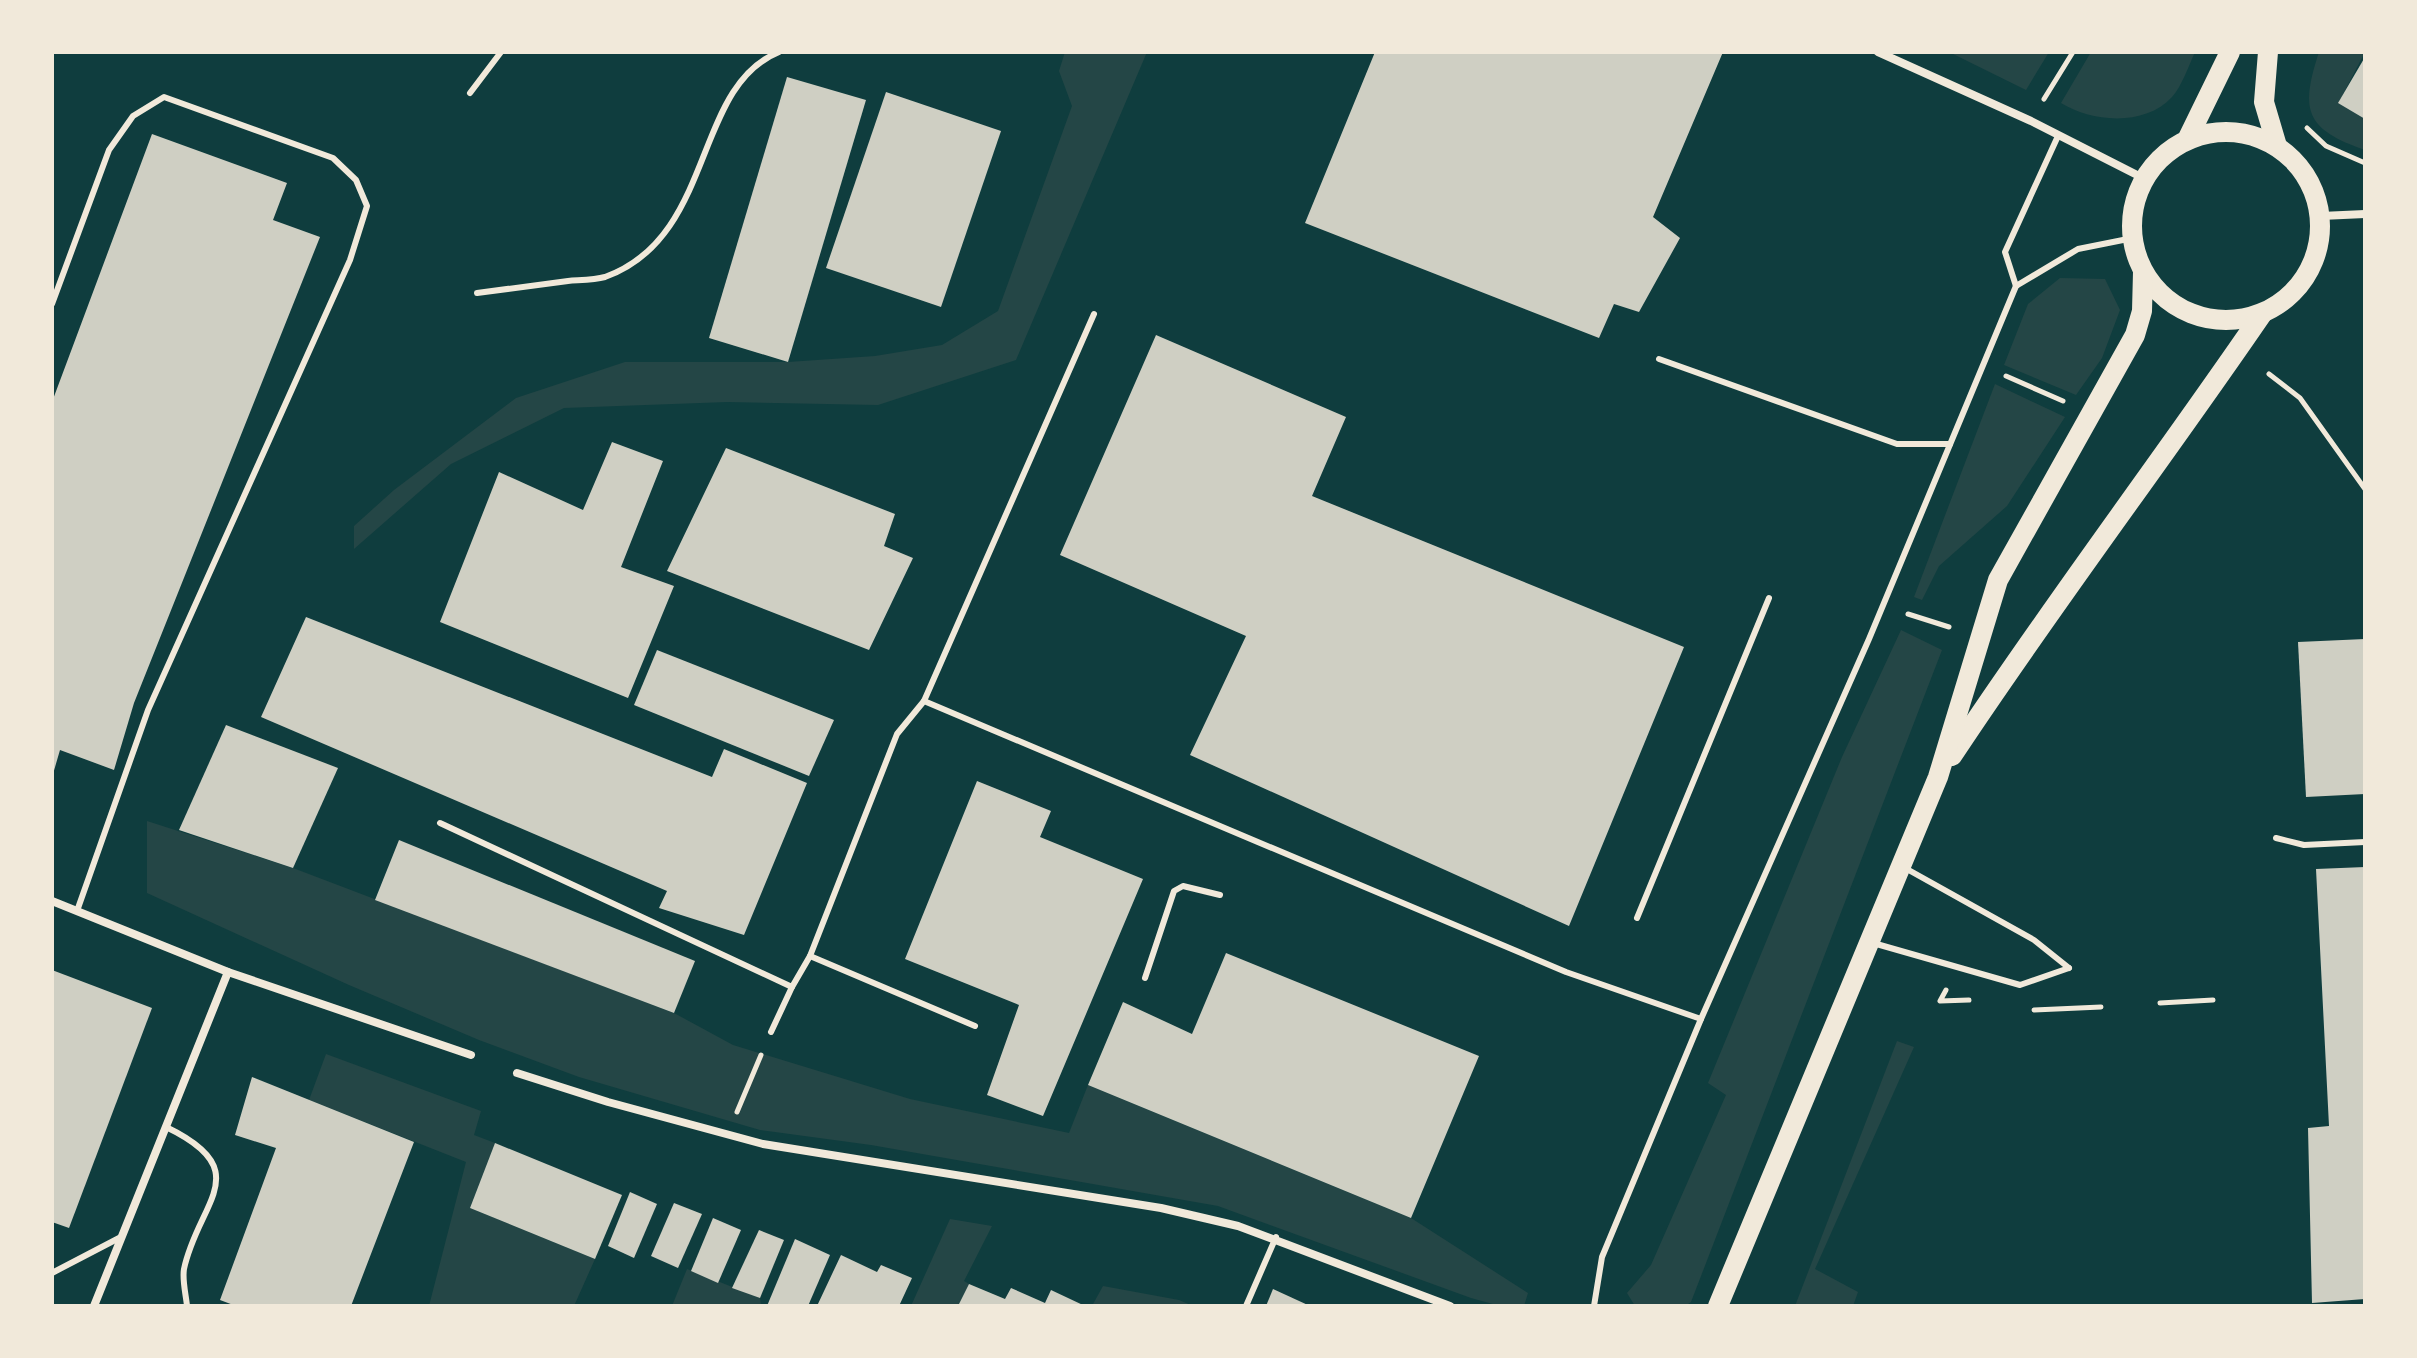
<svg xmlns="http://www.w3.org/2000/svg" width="2417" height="1358" font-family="'DejaVu Sans',sans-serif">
<rect width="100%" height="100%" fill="#0f3d3e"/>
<!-- green -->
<g fill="#244646">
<path d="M1065 52H1147L1016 360 878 405 727 402 564 408 451 464 354 549V526L394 490 516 398 625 362H788L875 356 942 345 998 311 1072 106 1059 71Z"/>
<path d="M1949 52H2049L2026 90Z"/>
<path d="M2091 52H2195C2189 65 2182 86 2172 97 2145 127 2091 122 2061 103Z"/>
<path d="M2319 52H2365L2339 102 2365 119V150C2305 129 2300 110 2319 52Z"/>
<path d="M2060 278 2105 279 2120 310 2102 358 2076 395 2004 365 2028 304Z"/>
<path d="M1995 384 2065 417 2007 506 1939 566 1922 600 1914 597Z"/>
<path d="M1901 630 1942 650 1691 1302 1685 1306H1635L1627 1293 1651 1265 1726 1095 1708 1083 1842 757Z"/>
<path d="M147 821 293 868 674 1013 733 1045 910 1099 1069 1133 1088 1085 1411 1218 1528 1293 1524 1306H1500L1471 1298 1218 1206 871 1145 760 1130 579 1077 479 1040 349 985 147 893Z"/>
<path d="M1897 1041 1914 1047 1815 1269 1858 1292 1853 1306H1795Z"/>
<path d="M326 1054 481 1111 474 1135 495 1143 470 1208 595 1259 574 1306H429L466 1162 309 1100Z"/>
<path d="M950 1219 992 1226 964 1281 969 1284 958 1306H911Z"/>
<path d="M687 1269 760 1298 761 1306H672Z"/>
<path d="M1103 1286 1179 1300 1193 1306H1092Z"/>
</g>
<!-- building -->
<g fill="#cfcfc3">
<path d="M1375 52H1723L1653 217 1680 238 1639 312 1614 304 1599 338 1305 223Z"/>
<path d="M2365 57V119L2338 103Z"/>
<path d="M787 77 866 100 788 362 709 338Z"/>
<path d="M886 92 1001 131 941 307 826 268Z"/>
<path d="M152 134 287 183 273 220 320 237 134 703 114 770 60 750 53 774 52 402Z"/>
<path d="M1156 335 1346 417 1312 496 1684 647 1569 926 1190 755 1246 636 1060 555Z"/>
<path d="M612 442 663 461 621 567 674 586 628 698 440 622 499 472 583 510Z"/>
<path d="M726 448 895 514 884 546 913 558 869 650 667 571Z"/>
<path d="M306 617 712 777 724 749 807 783 744 935 659 908 667 891 261 717Z"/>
<path d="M2365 639V794L2306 797 2298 642Z"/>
<path d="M657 650 834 720 809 776 634 705Z"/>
<path d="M226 725 338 768 293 868 179 830Z"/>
<path d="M977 781 1051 811 1040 837 1143 879 1043 1116 987 1095 1019 1005 905 959Z"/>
<path d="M399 840 695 961 674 1013 375 900Z"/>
<path d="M2365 867V1299L2312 1303 2308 1128 2329 1126 2316 869Z"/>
<path d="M1226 953 1479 1056 1411 1218 1088 1085 1123 1002 1192 1034Z"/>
<path d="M52 970 152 1008 69 1228 52 1222Z"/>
<path d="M252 1077 414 1142 351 1306H236L220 1300 276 1148 235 1135Z"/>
<path d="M495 1143 622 1195 595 1259 470 1208Z"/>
<path d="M630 1192 657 1204 634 1258 608 1246Z"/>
<path d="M674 1203 702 1214 678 1268 651 1256Z"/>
<path d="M713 1218 741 1230 718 1283 691 1271Z"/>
<path d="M759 1230 784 1240 760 1298 732 1288Z"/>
<path d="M795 1239 830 1255 808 1306H767Z"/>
<path d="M841 1255 877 1272 881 1265 912 1278 899 1306H817Z"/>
<path d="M969 1284 1005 1299 1011 1288 1045 1303 1051 1290 1085 1306H958Z"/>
<path d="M1273 1289 1310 1306H1266Z"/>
</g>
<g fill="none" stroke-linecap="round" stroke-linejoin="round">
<!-- path -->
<g stroke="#f1e9da" stroke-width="5">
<path d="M2044 99 2073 52"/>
<path d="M2307 128 2326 146 2365 163"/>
<path d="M2269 374 2300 398 2365 489"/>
<path d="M2006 376 2063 401"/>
<path d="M1908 614 1949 627"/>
<path d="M1946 990 1940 1001 1969 1000"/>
<path d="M2160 1003 2213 1000"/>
<path d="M2034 1010 2101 1007"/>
<path d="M737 1112 761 1055"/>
</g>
<!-- service -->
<g stroke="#f1e9da" stroke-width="6">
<path d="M470 93 501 52"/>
<path d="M2016 286 2005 252 2058 136"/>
<path d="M2016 286 2078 249 2133 238"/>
<path d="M477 293C508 289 538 285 568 281 580 280 594 280 605 277 716 237 692 87 779 52"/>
<path d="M52 304 109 150 133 116 164 97 333 158 356 180 367 206 350 260 148 710 77 911"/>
<path d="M1659 359 1897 444H1950"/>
<path d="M924 701 1094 314"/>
<path d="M440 823 792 987 810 956"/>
<path d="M2276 838 2304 845 2365 842"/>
<path d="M1905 868 2034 940 2069 968"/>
<path d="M1637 918 1769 598"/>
<path d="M1873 943 2020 985 2069 968"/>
<path d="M1145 978 1174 891 1183 886 1220 895"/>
<path d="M975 1026 810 956 897 734 924 701 1566 972 1701 1019"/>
<path d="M771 1032 792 987"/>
<path d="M166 1127C258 1171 198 1202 184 1269 182 1280 186 1295 187 1306"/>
<path d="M52 1273 121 1237"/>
<path d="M1246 1306 1276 1237"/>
<path d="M1594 1306 1602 1257 1701 1019 1869 639 2016 286"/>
</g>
<!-- minor -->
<g stroke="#f1e9da" stroke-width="8">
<path d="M1878 52 2031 121 2145 179"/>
<path d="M2321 216 2365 214"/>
<path d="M52 901 228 972 471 1055"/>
<path d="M517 1073 608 1102 763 1144 1161 1208 1238 1226 1450 1306"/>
<path d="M94 1306 228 972"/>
</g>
<!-- primary -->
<g stroke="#f1e9da" stroke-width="20">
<path d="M2268 52 2264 102 2277 146"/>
<circle cx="2226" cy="226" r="94"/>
<path d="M2187 140 2230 52"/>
<path d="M1952 756C2051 606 2160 463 2262 314"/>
<path d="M1718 1306 1938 777 1998 580 2135 335 2142 311 2143 272"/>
</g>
</g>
<!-- border -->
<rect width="2417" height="1358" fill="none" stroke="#f1e9da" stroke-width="108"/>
</svg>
